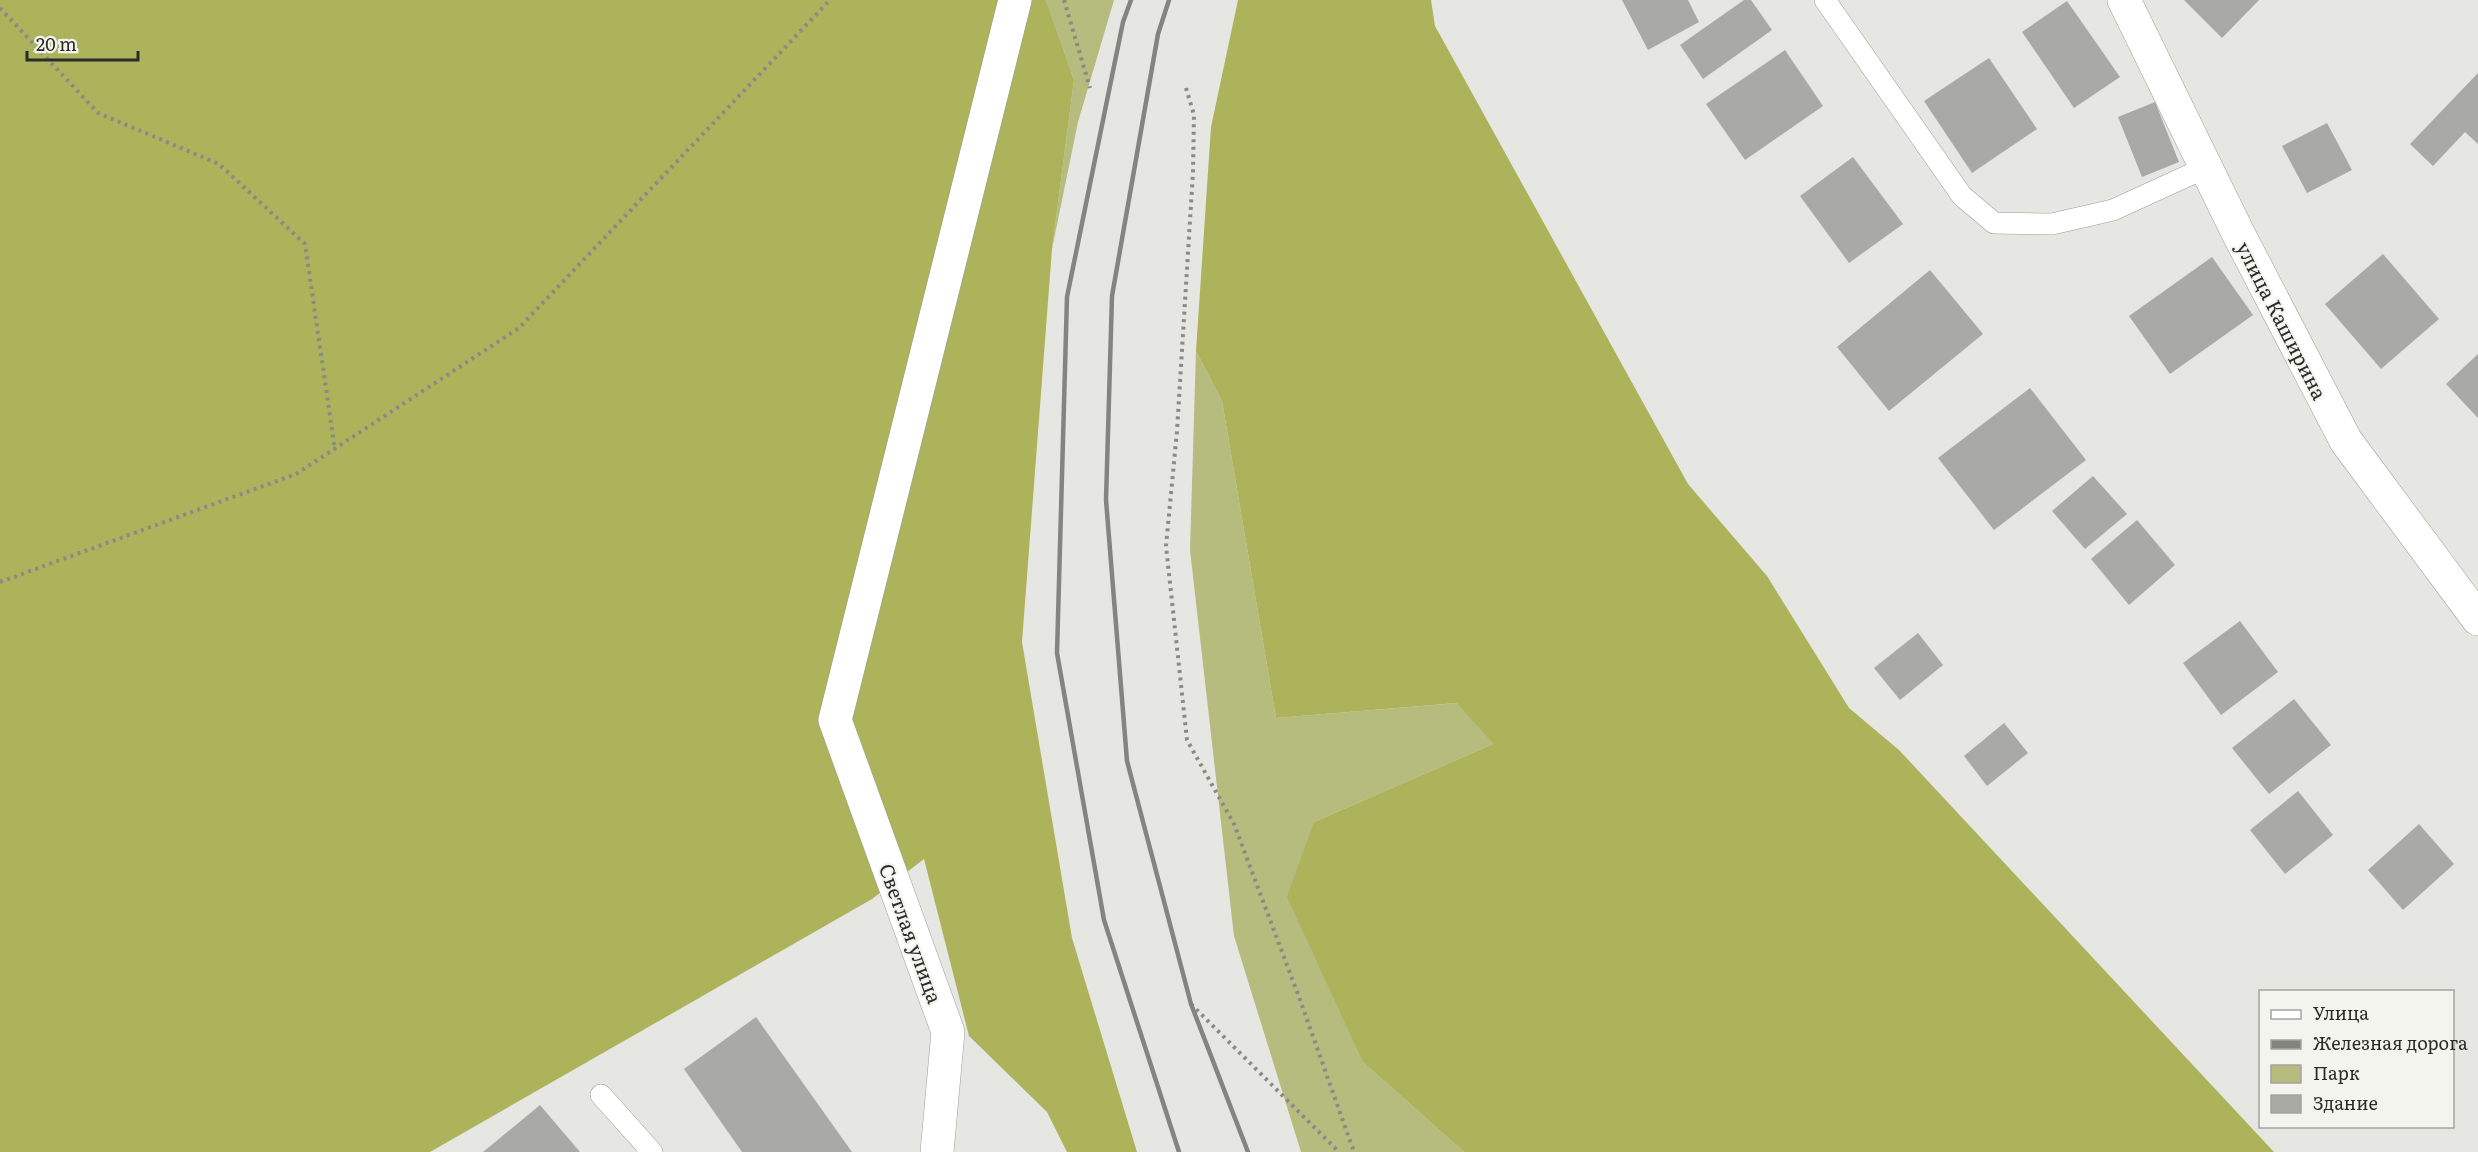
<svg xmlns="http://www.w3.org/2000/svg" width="2478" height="1152" font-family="Literata,serif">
<rect width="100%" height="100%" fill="#e6e7e2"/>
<!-- green -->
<g fill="#b6bb7e">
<path d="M1046 0H1114L1078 122 1052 249 1074 80Z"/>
<path d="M1196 351 1222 401 1276 718 1458 703 1493 744 1314 822 1363 1062 1464 1152H1301L1234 936 1190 550Z"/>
</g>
<!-- forest -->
<g fill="#adb35b">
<path d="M0 0H1046L1074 80 1052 249 1022 642 1072 938 1137 1152H1067L1047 1112 969 1036 924 859 872 899 430 1152H0Z"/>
<path d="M1238 0H1431L1435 26 1688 484 1767 576 1849 708 1899 750 2274 1152H1464L1363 1062 1287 897 1314 822 1493 744 1457 703 1276 718 1222 401 1196 351 1211 127Z"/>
</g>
<!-- building -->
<g fill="#a9aaa5">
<path d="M1622 0H1688L1699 22 1648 50Z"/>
<path d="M1744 0H1751L1772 30 1703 79 1680 45Z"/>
<path d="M2184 0H2259L2222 38Z"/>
<path d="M2067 1 2120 77 2074 108 2022 32Z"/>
<path d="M1785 50 1823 106 1745 160 1706 104Z"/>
<path d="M1989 58 2037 129 1972 173 1924 101Z"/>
<path d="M2478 73V144L2465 132 2433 166 2410 144Z"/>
<path d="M2155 102 2179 162 2142 177 2118 117Z"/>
<path d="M2327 123 2352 170 2307 193 2282 146Z"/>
<path d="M1853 157 1903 224 1849 263 1800 196Z"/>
<path d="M2383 254 2439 319 2381 369 2325 304Z"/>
<path d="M2212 257 2253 315 2170 374 2129 316Z"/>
<path d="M1930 270 1983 334 1889 411 1837 347Z"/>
<path d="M2478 354V418L2446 384Z"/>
<path d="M2030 388 2086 460 1994 530 1938 458Z"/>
<path d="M2093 476 2127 514 2085 549 2052 511Z"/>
<path d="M2137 520 2175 565 2129 605 2091 559Z"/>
<path d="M2240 621 2278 672 2221 715 2183 663Z"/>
<path d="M1918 633 1943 665 1900 700 1874 668Z"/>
<path d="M2294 699 2331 745 2269 794 2232 748Z"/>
<path d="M2004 723 2028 753 1987 786 1964 756Z"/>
<path d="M2298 791 2333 835 2285 874 2250 830Z"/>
<path d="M2419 824 2454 864 2403 910 2368 870Z"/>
<path d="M756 1017 852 1152H742L684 1069Z"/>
<path d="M540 1105 580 1152H483Z"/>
</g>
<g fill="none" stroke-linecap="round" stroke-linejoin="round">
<defs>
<g id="service">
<path d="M1825 0 1962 196 1994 223 2052 224 2113 210 2207 167"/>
<path d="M601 1095 652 1152"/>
</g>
<g id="minor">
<path d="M2124 0 2238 233 2346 441 2478 619"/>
<path d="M937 1152 948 1032 835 720 1015 0"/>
</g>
</defs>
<!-- service casing -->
<use href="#service" stroke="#9d9d98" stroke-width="22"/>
<!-- minor casing -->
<use href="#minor" stroke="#9d9d98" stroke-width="34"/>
<!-- path -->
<g stroke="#8a8a87" stroke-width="4" stroke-dasharray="3 4.5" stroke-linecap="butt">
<path d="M1064 0 1090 88"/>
<path d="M0 8 98 113 219 164 305 244 335 450"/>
<path d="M1186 88 1194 115 1193 172 1177 431 1166 546 1187 740 1234 824 1299 997 1354 1152"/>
<path d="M0 582 296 474 519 328 830 0"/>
<path d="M1191 1004 1339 1152"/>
</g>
<!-- service -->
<use href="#service" stroke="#fff" stroke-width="21"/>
<!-- minor -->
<use href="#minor" stroke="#fff" stroke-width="33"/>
<!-- rail -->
<g stroke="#848481" stroke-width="4.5">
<path d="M1131 0 1123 22 1067 297 1057 653 1104 920 1179 1152"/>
<path d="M1169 0 1158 34 1112 296 1106 500 1127 761 1191 1004 1248 1152"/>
</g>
</g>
<g text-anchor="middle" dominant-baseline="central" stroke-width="4.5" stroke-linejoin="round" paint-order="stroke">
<!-- street labels -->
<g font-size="20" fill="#2b2b29" stroke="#f4f4ef">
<text transform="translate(2283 320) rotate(63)">улица Каширина</text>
<text transform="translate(912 933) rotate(70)">Светлая улица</text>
</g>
</g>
<!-- legend -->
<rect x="2259" y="990" width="195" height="138" fill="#f4f4ef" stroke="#a4a4a0" stroke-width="1.5"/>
<rect x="2271" y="1010" width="30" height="9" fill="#ffffff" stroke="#a4a4a0" stroke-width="1.5"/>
<text x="2313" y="1020" font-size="18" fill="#2b2b29">Улица</text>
<rect x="2271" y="1040" width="30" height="9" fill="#848481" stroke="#a4a4a0" stroke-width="1.5"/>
<text x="2313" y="1050" font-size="18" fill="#2b2b29">Железная дорога</text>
<rect x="2271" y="1065" width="30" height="18" fill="#b6bb7e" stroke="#a4a4a0" stroke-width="1.5"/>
<text x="2313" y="1080" font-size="18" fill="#2b2b29">Парк</text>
<rect x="2271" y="1095" width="30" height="18" fill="#a9aaa5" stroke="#a4a4a0" stroke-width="1.5"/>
<text x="2313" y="1110" font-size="18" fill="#2b2b29">Здание</text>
<!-- scale -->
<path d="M27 51v9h111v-9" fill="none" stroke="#2b2b29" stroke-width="3"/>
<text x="36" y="51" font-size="18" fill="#2b2b29" stroke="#f4f4ef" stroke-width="4.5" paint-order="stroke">20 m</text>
</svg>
